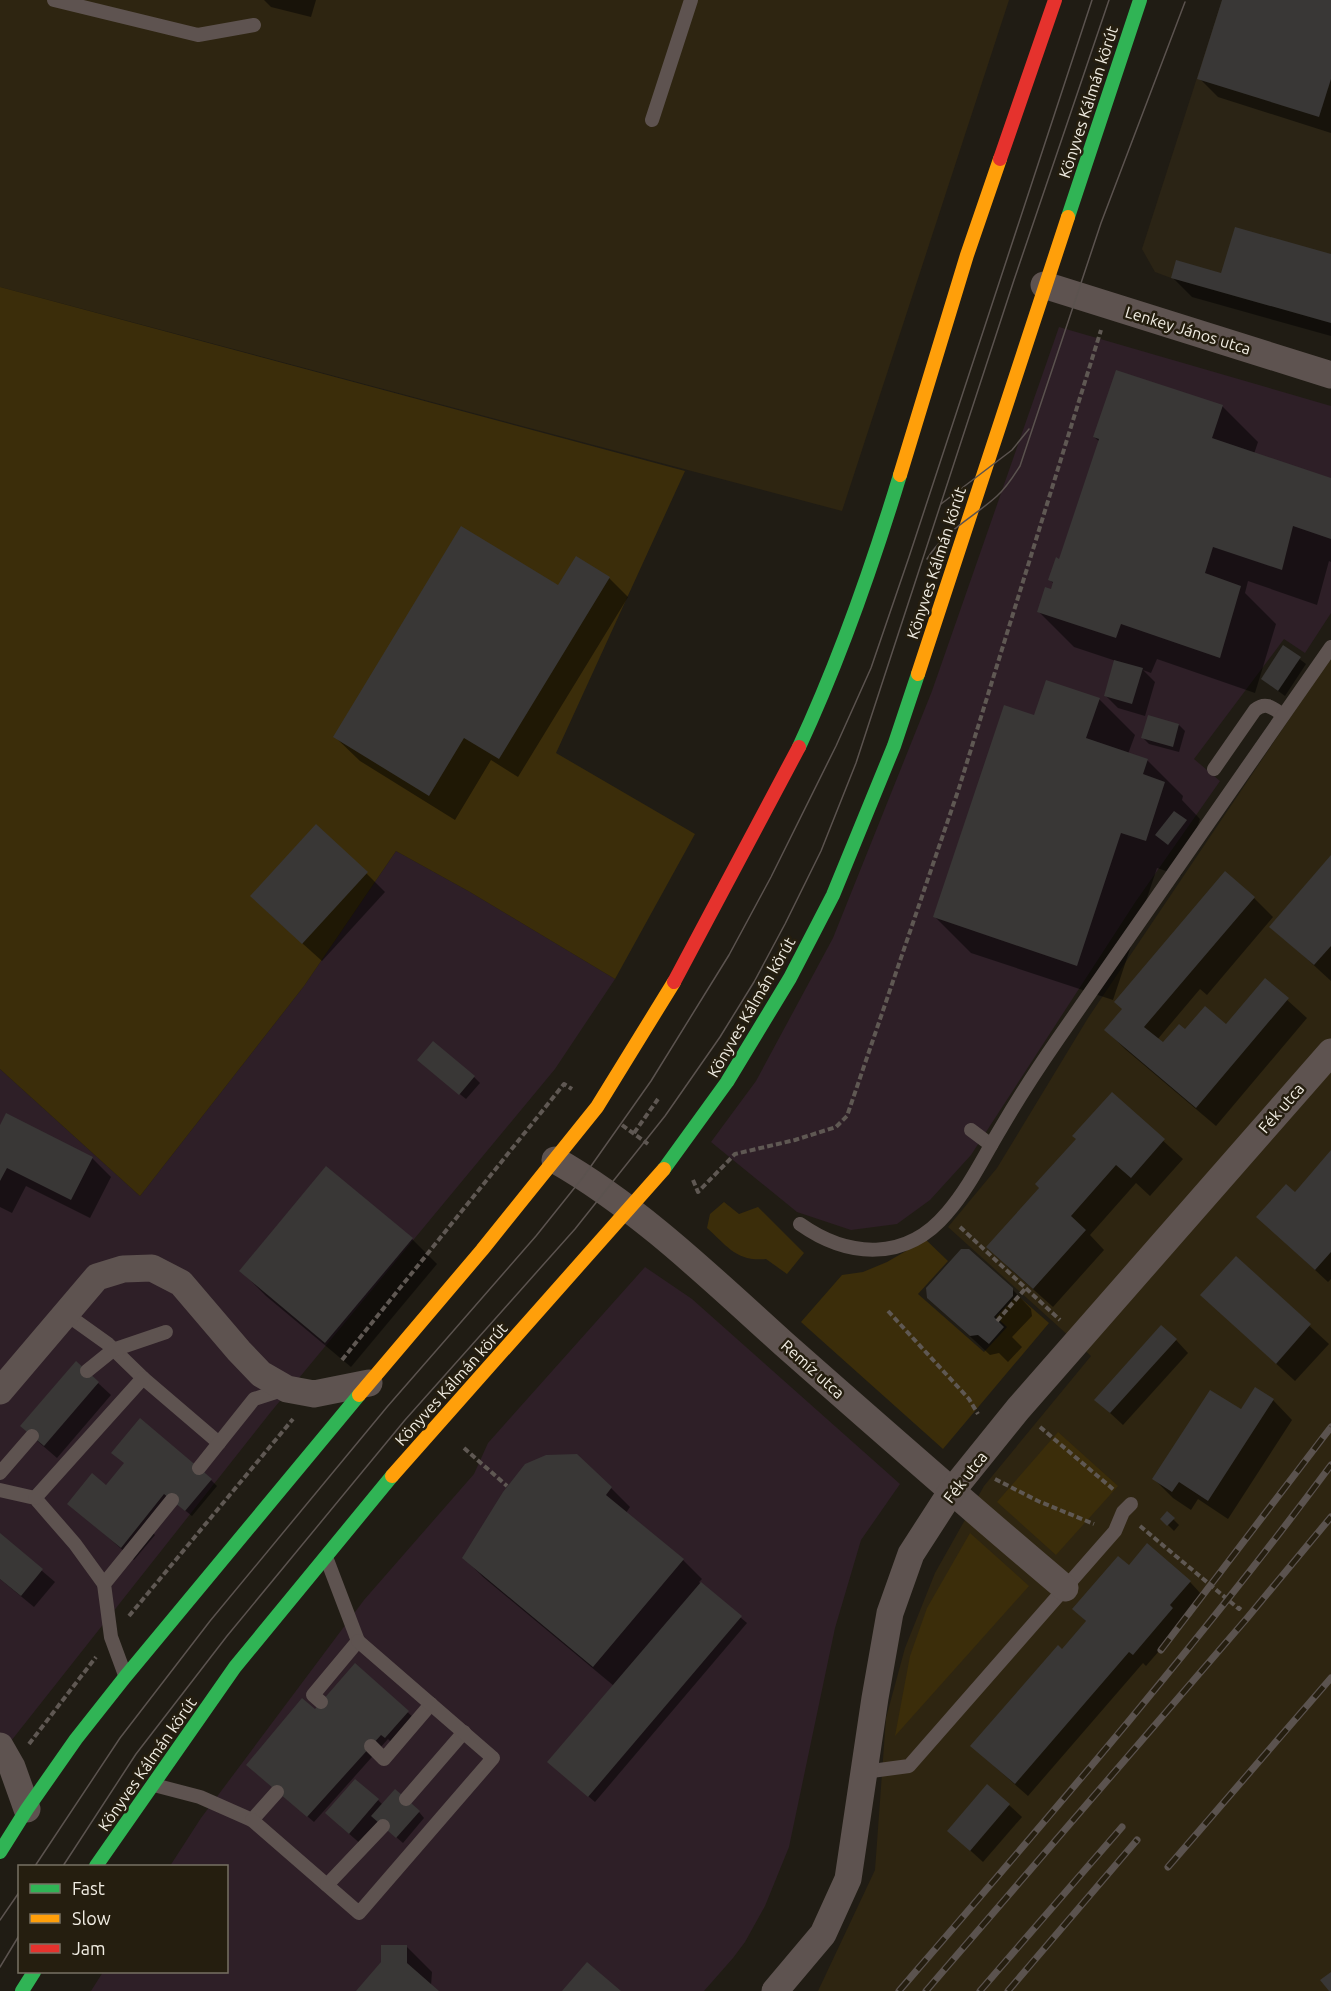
<svg xmlns="http://www.w3.org/2000/svg" width="1331" height="1991" font-family="Ubuntu,sans-serif">
<rect width="100%" height="100%" fill="#201c14"/>
<!-- commercial -->
<g fill="#2e1f27">
<path d="M1059 327 1331 406V613L1305 653 1284 639 1194 759 1220 781 1136 901 971 1155 930 1200 897 1224 851 1230 797 1212 711 1142 756 1081 833 938 932 691Z"/>
<path d="M396 851 470 892 615 979 555 1069 270 1413 0 1755V1069L140 1196 304 986Z"/>
<path d="M645 1267 692 1299 900 1484 861 1540 835 1628 789 1847 765 1906 745 1942 733 1958 704 1991H91L103 1972H226V1866H170L201 1818 364 1600 474 1474 488 1443Z"/>
</g>
<!-- industrial -->
<path fill="#2b2415" d="M1222 0H1331V323L1171 278 1155 272 1142 249Z"/>
<!-- built -->
<g fill="#2e2511">
<path d="M0 0H1009L842 511 0 287Z"/>
<path d="M1331 657V1991H818L875 1870 886 1718 905 1648 935 1573 984 1486 1091 1356 948 1227 997 1168 1088 1018Z"/>
</g>
<!-- green -->
<g fill="#3b2d0a">
<path d="M0 287 685 471 556 753 695 834 615 979 470 892 396 851 304 986 140 1196 0 1069Z"/>
<path d="M724 1202 739 1214 758 1207 804 1253 787 1274 766 1259C737 1262 727 1246 707 1228L710 1214Z"/>
<path d="M923 1237 948 1261 918 1294 984 1352 1007 1327 996 1317 1017 1295 1049 1323 943 1449 801 1322 842 1275 863 1272 887 1262 906 1251Z"/>
<path d="M1058 1432 1118 1486 1056 1555 997 1502Z"/>
<path d="M970 1533 1029 1586 895 1736 910 1656 927 1608Z"/>
</g>
<!-- shadow -->
<g fill="#0007">
<path d="M264 0H316L311 17 271 7Z"/>
<path d="M1224 0H1331V133L1218 97 1199 78Z"/>
<path d="M1331 256V336L1192 297 1173 278 1222 275Z"/>
<path d="M1222 406 1258 442 1254 454 1331 479V562L1329 561 1317 605 1248 581 1245 593 1276 624 1255 693 1157 659 1151 673 1143 670 1155 682 1145 716 1118 708 1105 695 1116 661 1074 647 1038 611 1052 591 1054 584 1050 580 1060 561 1100 442 1094 437Z"/>
<path d="M609 578 628 597 518 777 491 760 455 820 360 761 334 736 557 586Z"/>
<path d="M1284 647 1306 664 1285 696 1262 679Z"/>
<path d="M1099 699 1135 735 1128 754 1147 760 1183 796 1182 800 1200 819 1181 876 1157 868 1113 1000 971 953 935 917 1035 717Z"/>
<path d="M1149 717 1179 725 1185 731 1179 752 1149 744 1143 738Z"/>
<path d="M1331 858V981L1271 926Z"/>
<path d="M366 873 385 892 322 961 271 915Z"/>
<path d="M1254 898 1273 917 1207 995 1200 989 1157 1040 1163 1045 1186 1031 1226 1026 1265 980 1307 1018 1216 1126 1125 1049 1106 1030Z"/>
<path d="M425 1066 474 1077 480 1083 466 1099Z"/>
<path d="M1112 1094 1183 1159 1150 1196 1136 1183 1090 1235 1104 1250 1053 1307 1007 1266 1041 1188Z"/>
<path d="M0 1129 92 1158 111 1177 90 1218 26 1186 12 1213 0 1207Z"/>
<path d="M1331 1153V1279L1328 1282 1271 1229 1300 1199Z"/>
<path d="M412 1239 437 1264 351 1367 266 1296 241 1271Z"/>
<path d="M1236 1258 1329 1344 1295 1381 1202 1295Z"/>
<path d="M1012 1289 1031 1309 1032 1316 1012 1337 1022 1347 1008 1362 999 1353 990 1355 928 1297Z"/>
<path d="M1176 1340 1188 1353 1123 1425 1109 1412Z"/>
<path d="M98 1383 111 1395 57 1458 35 1439Z"/>
<path d="M1273 1400 1292 1420 1228 1519 1198 1499 1191 1510 1173 1498 1154 1479 1241 1411Z"/>
<path d="M211 1480 217 1486 192 1516 171 1499 148 1528 155 1535 134 1560 69 1503 107 1487Z"/>
<path d="M611 1488 630 1507 626 1513 683 1560 702 1579 699 1582 747 1623 595 1802 555 1768 614 1686 483 1577 464 1558Z"/>
<path d="M1167 1513 1179 1525 1174 1531 1162 1519Z"/>
<path d="M0 1535 55 1582 34 1607 0 1579Z"/>
<path d="M1129 1567 1190 1582 1202 1595 1182 1619 1184 1622 1146 1666 1143 1663 1028 1796 985 1758 1062 1651 1087 1622 1074 1609Z"/>
<path d="M355 1665 414 1718 392 1743 388 1739 314 1822 254 1771 315 1711Z"/>
<path d="M378 1800 383 1805 419 1812 424 1818 403 1843 381 1824 362 1845 340 1826Z"/>
<path d="M1009 1805 1022 1817 983 1862 962 1843Z"/>
<path d="M407 1947 432 1972 431 1986 437 1991H358Z"/>
</g>
<!-- building -->
<g fill="#393736">
<path d="M1222 0H1331V79L1319 117 1197 79Z"/>
<path d="M1235 227 1331 254V323L1171 278 1176 260 1221 273Z"/>
<path d="M1116 370 1223 405 1212 438 1331 478V539L1293 526 1282 570 1213 547 1205 573 1241 586 1220 658 1121 624 1116 638 1037 612 1045 587 1051 589 1053 582 1048 580 1056 557 1059 559 1099 439 1093 437Z"/>
<path d="M461 526 558 585 576 556 610 577 499 759 464 738 429 796 333 737Z"/>
<path d="M1283 645 1301 657 1278 691 1261 679Z"/>
<path d="M1114 660 1143 668 1132 704 1104 696Z"/>
<path d="M1046 680 1100 698 1086 738 1148 759 1143 774 1165 782 1146 841 1121 833 1077 966 933 917 1004 705 1034 715Z"/>
<path d="M1148 715 1179 724 1173 747 1141 738Z"/>
<path d="M1174 811 1187 820 1168 845 1155 835Z"/>
<path d="M316 824 368 872 302 944 250 896Z"/>
<path d="M1331 855V946L1314 965 1269 927Z"/>
<path d="M1225 871 1255 897 1144 1027 1163 1042 1179 1024 1185 1029 1205 1006 1226 1024 1265 978 1289 998 1196 1108 1104 1030 1122 1009 1114 1002Z"/>
<path d="M433 1041 475 1076 459 1095 417 1060Z"/>
<path d="M1112 1092 1165 1139 1131 1178 1116 1165 1071 1216 1086 1230 1033 1289 986 1247 1039 1188 1035 1184 1076 1139 1072 1136Z"/>
<path d="M6 1113 93 1157 71 1200 7 1168 0 1181V1125Z"/>
<path d="M1331 1150V1252L1315 1270 1256 1217 1286 1184 1295 1192Z"/>
<path d="M326 1166 413 1238 325 1343 239 1271Z"/>
<path d="M961 1249H969L1013 1288V1296L994 1317 1004 1327 989 1344 978 1335 970 1336 927 1298 926 1288Z"/>
<path d="M1236 1256 1311 1324 1276 1364 1200 1295Z"/>
<path d="M1161 1325 1177 1339 1110 1413 1094 1400Z"/>
<path d="M76 1361 99 1382 44 1446 20 1426Z"/>
<path d="M1255 1387 1274 1399 1208 1501 1179 1482 1172 1492 1152 1479 1210 1390 1241 1409Z"/>
<path d="M140 1418 212 1479 185 1511 164 1494 121 1548 67 1504 92 1473 106 1485 124 1463 111 1453Z"/>
<path d="M577 1454 612 1487 606 1495 684 1559 593 1667 462 1558 503 1492 525 1464 546 1455Z"/>
<path d="M1167 1511 1175 1518 1167 1526 1160 1519Z"/>
<path d="M0 1533 43 1569 21 1596 0 1579Z"/>
<path d="M1147 1543 1191 1581 1170 1605 1173 1608 1133 1655 1129 1652 1015 1784 970 1746 1058 1645 1062 1649 1086 1621 1072 1609 1118 1556 1129 1565Z"/>
<path d="M701 1582 742 1616 588 1797 547 1762Z"/>
<path d="M355 1663 409 1711 385 1738 381 1735 307 1817 246 1765 302 1698 315 1709Z"/>
<path d="M355 1779 379 1799 349 1834 325 1813Z"/>
<path d="M987 1784 1010 1804 970 1851 947 1831Z"/>
<path d="M395 1789 420 1811 396 1838 371 1816Z"/>
<path d="M381 1945H407V1963L439 1991H356L381 1962Z"/>
<path d="M587 1962 621 1991H562Z"/>
<path d="M1331 1972V1991H1329L1320 1980Z"/>
</g>
<g fill="none" stroke-linecap="round" stroke-linejoin="round">
<!-- path -->
<g stroke="#5f5853" stroke-width="4" stroke-dasharray="6 3" stroke-linecap="butt">
<path d="M622 1125 648 1144"/>
<path d="M634 1133 658 1099"/>
<path d="M693 1180 698 1192 735 1154 795 1140 836 1127 847 1116 959 788 1101 330"/>
<path d="M960 1227 1060 1320"/>
<path d="M888 1311 969 1399 978 1414"/>
<path d="M997 1321 1025 1289"/>
<path d="M342 1360 564 1084 572 1089"/>
<path d="M1040 1427 1114 1490"/>
<path d="M464 1448 507 1486"/>
<path d="M995 1479 1038 1501 1094 1524"/>
<path d="M1140 1526 1239 1609 1242 1605"/>
<path d="M129 1616 293 1419"/>
<path d="M29 1744 96 1657"/>
</g>
<!-- lane -->
<g stroke="#5e5350" stroke-width="14">
<path d="M54 0 198 35 254 25"/>
<path d="M652 120 691 0"/>
<path d="M1214 769 1255 710C1266 701 1273 708 1283 715"/>
<path d="M971 1130 991 1145"/>
<path d="M800 1224C848 1258 906 1262 947 1213 969 1188 984 1156 1001 1128 1019 1097 1038 1068 1058 1039L1331 647"/>
<path d="M66 1314 108 1344 143 1378 219 1443"/>
<path d="M87 1371 113 1350 166 1332"/>
<path d="M199 1468 254 1399 285 1389"/>
<path d="M0 1473 32 1436"/>
<path d="M0 1490 35 1498 75 1544 104 1584"/>
<path d="M35 1498 143 1378"/>
<path d="M125 1675 111 1637 104 1584 172 1500"/>
<path d="M321 1702 313 1695 358 1641 326 1557"/>
<path d="M371 1746 384 1759 431 1704"/>
<path d="M864 1772 909 1766 1115 1531 1123 1512 1131 1504"/>
<path d="M154 1785 200 1797 252 1820 277 1792"/>
<path d="M406 1799 464 1732"/>
<path d="M252 1820 359 1913 493 1758 358 1641"/>
<path d="M327 1885 383 1826"/>
</g>
<!-- street -->
<g stroke="#5e5350" stroke-width="27">
<path d="M1044 285 1331 375"/>
<path d="M555 1160C638 1207 713 1280 784 1344 877 1426 970 1508 1065 1588"/>
<path d="M0 1391 97 1277 123 1269 152 1268 181 1283 239 1351 261 1374 287 1389 314 1394 369 1383"/>
<path d="M0 1746 12 1767 27 1809"/>
<path d="M775 1991 823 1934 848 1879 875 1698 890 1613 911 1554 951 1492 1018 1409 1331 1052"/>
</g>
<!-- fast -->
<g stroke="#30b455" stroke-width="14">
<path d="M1068 217 1140 0"/>
<path d="M799 747C840 659 872 567 900 475"/>
<path d="M664 1169 727 1082 790 978 833 895 894 746 918 674"/>
<path d="M0 1852 27 1809 76 1739 125 1677 359 1395"/>
<path d="M96 1866 235 1667 392 1476"/>
<path d="M22 1991 34 1972"/>
</g>
<!-- slow -->
<g stroke="#ff9f0a" stroke-width="14">
<path d="M900 475 967 255 1000 159"/>
<path d="M918 674 1068 217"/>
<path d="M359 1395 482 1250 597 1107 674 982"/>
<path d="M392 1476 664 1169"/>
</g>
<!-- jam -->
<g stroke="#e5322d" stroke-width="14">
<path d="M1000 159 1055 0"/>
<path d="M674 982 799 747"/>
</g>
<!-- tram -->
<g stroke="#5b534f" stroke-width="1.5">
<path d="M941 504 1012 450 1029 429"/>
<path d="M927 559C944 531 974 517 997 496 1007 487 1013 477 1020 466L1101 223 1185 2"/>
<path d="M35 1866 120 1738 210 1621 387 1407 536 1236 584 1176 651 1081 729 955 771 877 836 746 871 668 909 557 1092 0"/>
<path d="M63 1866 136 1754 227 1636 405 1420 575 1229 665 1116 720 1037 754 982 785 924 821 851 856 763 1014 280 1109 0"/>
<path d="M0 1920 20 1891"/>
<path d="M0 1967 20 1934"/>
</g>
<defs>
<g id="rail">
<path d="M1161 1650 1331 1427"/>
<path d="M1168 1867 1331 1678"/>
<path d="M899 1991C1047 1819 1196 1647 1331 1465"/>
<path d="M926 1991 1248 1617 1331 1517"/>
<path d="M980 1991 1122 1827"/>
<path d="M1008 1991 1137 1840"/>
</g>
</defs>
<!-- rail casing -->
<use href="#rail" stroke="#5b534f" stroke-width="7"/>
<!-- rail -->
<use href="#rail" stroke="#251e0f" stroke-width="4.5" stroke-dasharray="14" stroke-linecap="butt"/>
</g>
<g text-anchor="middle" dominant-baseline="central" stroke-width="5" stroke-linejoin="round" paint-order="stroke">
<!-- street labels -->
<g font-size="16" fill="#f1ede3" stroke="#251e0f">
<text transform="translate(1088 102) rotate(-72)">Könyves Kálmán körút</text>
<text transform="translate(1188 330) rotate(17)">Lenkey János utca</text>
<text transform="translate(936 563) rotate(-72)">Könyves Kálmán körút</text>
<text transform="translate(751 1007) rotate(-60)">Könyves Kálmán körút</text>
<text transform="translate(1281 1108) rotate(-49)">Fék utca</text>
<text transform="translate(813 1369) rotate(42)">Remíz utca</text>
<text transform="translate(451 1384) rotate(-48)">Könyves Kálmán körút</text>
<text transform="translate(965 1477) rotate(-52)">Fék utca</text>
<text transform="translate(147 1764) rotate(-55)">Könyves Kálmán körút</text>
</g>
</g>
<!-- legend -->
<rect x="18" y="1865" width="210" height="108" fill="#251e0f" stroke="#777164" stroke-width="1.5"/>
<rect x="30" y="1884" width="30" height="9" fill="#30b455" stroke="#777164" stroke-width="1.5"/>
<text x="72" y="1895" font-size="18" fill="#f1ede3">Fast</text>
<rect x="30" y="1914" width="30" height="9" fill="#ff9f0a" stroke="#777164" stroke-width="1.5"/>
<text x="72" y="1925" font-size="18" fill="#f1ede3">Slow</text>
<rect x="30" y="1944" width="30" height="9" fill="#e5322d" stroke="#777164" stroke-width="1.5"/>
<text x="72" y="1955" font-size="18" fill="#f1ede3">Jam</text>
</svg>
